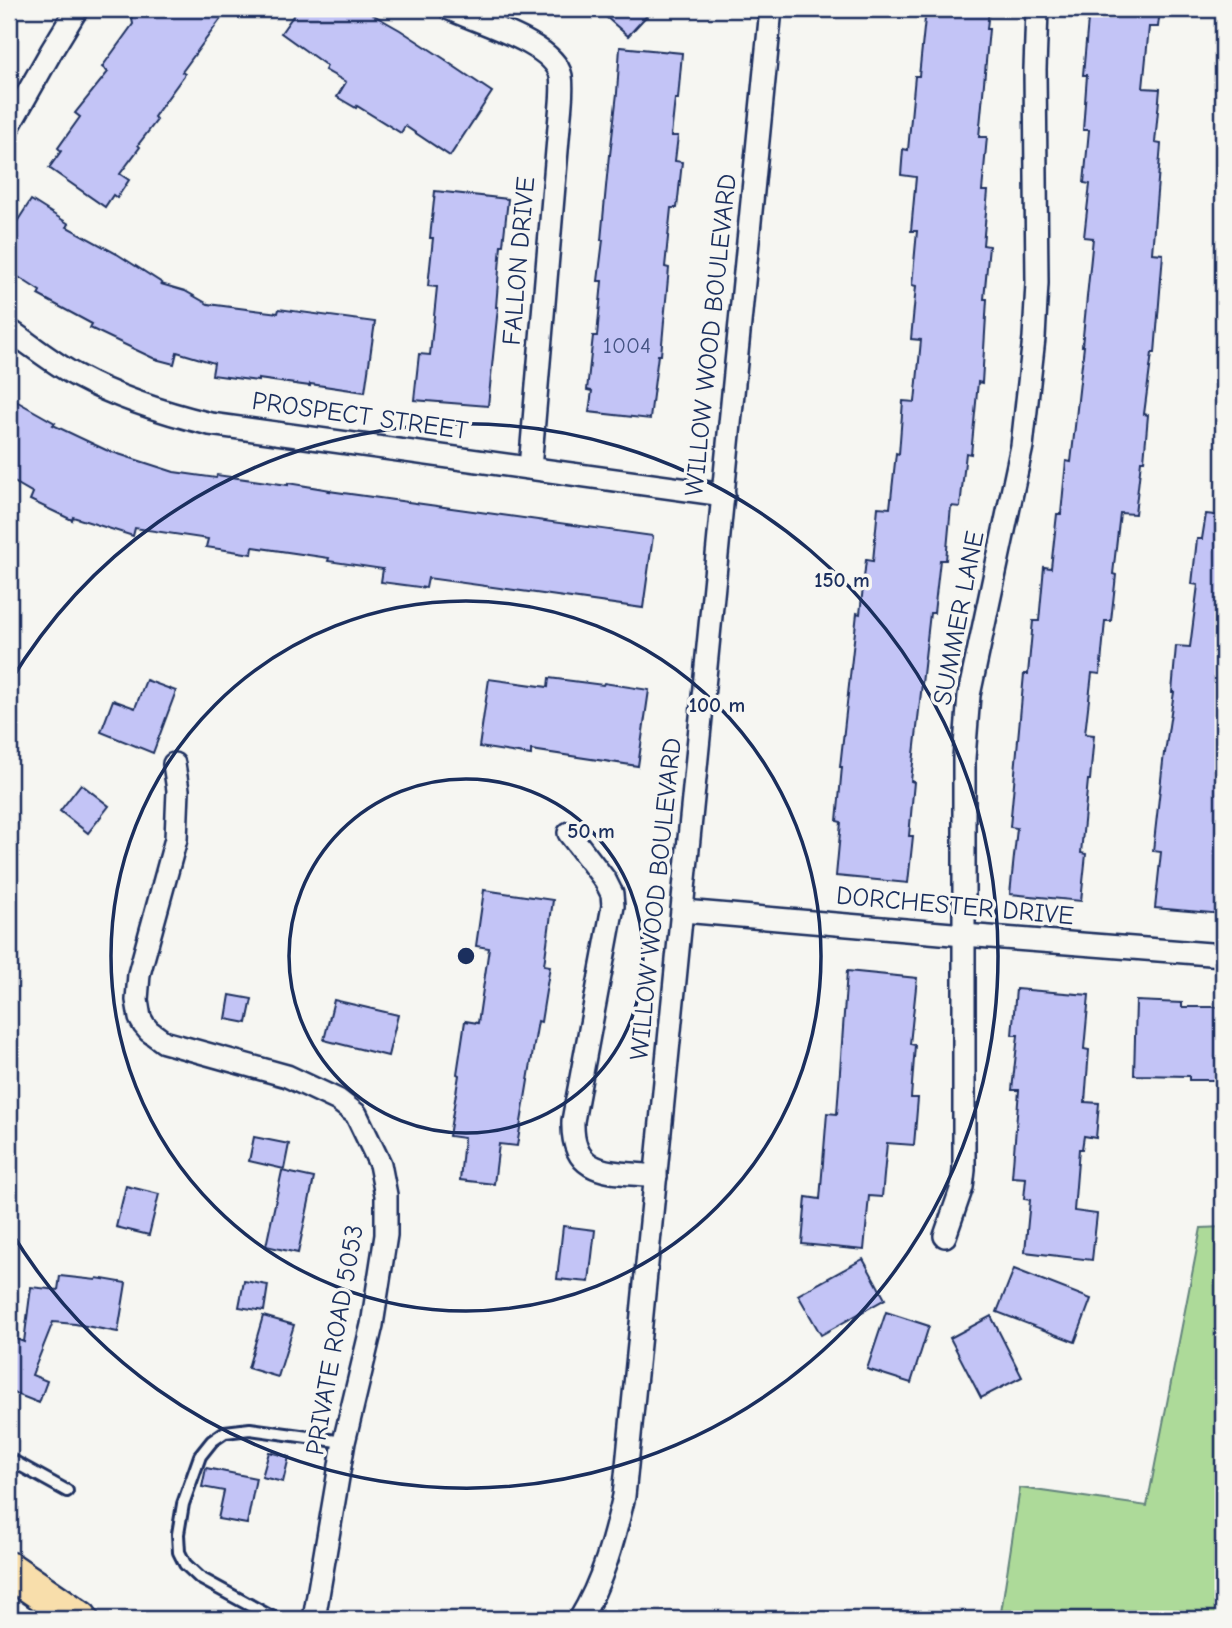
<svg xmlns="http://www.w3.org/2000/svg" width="1232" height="1628" font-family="'Comic Neue',sans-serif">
<rect width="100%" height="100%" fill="#f6f6f2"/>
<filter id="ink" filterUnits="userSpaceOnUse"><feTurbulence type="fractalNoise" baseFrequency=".0143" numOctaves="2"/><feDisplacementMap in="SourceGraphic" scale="14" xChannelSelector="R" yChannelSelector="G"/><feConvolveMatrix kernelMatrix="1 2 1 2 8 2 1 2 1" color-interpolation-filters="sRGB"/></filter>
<g filter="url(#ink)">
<!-- green -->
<path fill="#adda99" stroke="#64847c" stroke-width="2" d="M1223 1227V1619H1000L1020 1488 1147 1506 1201 1228Z"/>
<!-- building -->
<g fill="#c3c4f6" stroke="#1b2f5e" stroke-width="2">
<path d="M146 9H228L182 72 185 74 154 117 157 120 138 145 140 147 120 174 129 180 117 198 113 195 105 207 49 168 61 151 58 148 80 117 75 113 108 72 102 67 133 24 131 14 145 11Z"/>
<path d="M298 9H363L400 30 446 60V61L492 92 450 156 405 126 401 133 357 106 356 108 337 97 346 82 325 70 327 66 281 33Z"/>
<path d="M597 9H653L628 36Z"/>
<path d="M926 9H989L987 29H989L979 137H987L982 191H988L983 245 989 246 984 299H987L982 383 978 382 971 454 966 453 960 507 951 506 946 560H940L934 613H930L911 781 914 782 909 836H913L908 883 836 876 841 822 837 821 842 767H840L857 613 860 614 866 560 873 561 878 507 890 508 896 453 899 454 903 401 915 402 921 340 911 339 916 286 912 285 917 231H911L916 177 901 175 903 149 908 150 915 76H919Z"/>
<path d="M1089 9H1160L1158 27H1149L1143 88 1160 89 1155 143 1161 144 1152 253 1163 254 1155 353H1152L1144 414 1148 415 1144 461H1141L1135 514 1120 513 1113 574 1116 575 1111 621H1105L1100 674 1092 673 1085 734 1094 735 1090 780H1088L1081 853 1086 854 1081 901 1010 894 1017 828 1010 827 1024 674H1028L1033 621H1039L1044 567 1051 568 1057 514H1061L1066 461 1071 462 1084 346H1082L1093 238 1084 237 1090 184 1084 183 1089 130H1083L1087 75H1083Z"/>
<path d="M620 47 682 53 678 99H675L671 136H678L675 161 682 162 677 208H671L665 267 669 268 664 321 661 355H658L650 419 589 412 592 391 587 390 593 336H597L602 281H598L603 240H601L609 155H610L617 93Z"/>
<path d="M435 191 508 199 503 245H501L496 307H498L488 406 414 400 419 354 430 355 437 287 428 286 433 238H430Z"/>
<path d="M31 200 69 224 67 227 117 254 162 283 161 284 185 291 208 304 278 313 279 309 375 322 365 392 310 384V386L258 379V381L212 375 214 363 177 352 174 364 155 359 90 328 92 324 38 295 40 291 9 271V234Z"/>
<path d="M9 397 55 423 53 425 106 450 174 472 216 478 217 475 288 485V483L330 490 329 491 653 536 643 608 428 578 426 588 381 582 383 569 328 561 329 558 253 547 252 554 206 547 208 539 135 528 133 536 73 517 72 520 30 500 33 493 9 479Z"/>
<path d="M1206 514 1223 516V914L1155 908 1161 852 1153 851 1164 753H1165L1174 692H1172L1176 646 1190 647 1198 585 1192 584 1197 539H1202Z"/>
<path d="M549 678 603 685 604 683 649 690 638 766 531 750V755L479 747 489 679 548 687Z"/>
<path d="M146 680 176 691 153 753 101 732 113 700 135 708Z"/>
<path d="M81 784 109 806 88 833 60 811Z"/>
<path d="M484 890 553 900 544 965 550 966 541 1022 538 1021 517 1146 499 1144 494 1184 460 1180 464 1138 449 1136 459 1075 457 1074 465 1021 478 1023 489 948 476 946Z"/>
<path d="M847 971 917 978 910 1044 915 1045 911 1098H918L914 1145 887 1143 882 1197 869 1196 864 1250 802 1244 806 1197 820 1199 827 1113 837 1114Z"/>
<path d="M1016 989 1089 995 1084 1049 1089 1050 1085 1102 1099 1103 1096 1138 1084 1136 1082 1149H1079L1074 1211 1097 1214 1092 1260 1025 1252 1030 1200 1024 1199 1026 1178 1012 1177 1019 1090H1012L1018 1035H1012Z"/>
<path d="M230 995 252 999 247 1023 226 1019Z"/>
<path d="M334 1000 398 1015 388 1056 324 1040Z"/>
<path d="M1136 1001 1182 1003V1007H1223V1080H1189V1076L1134 1075Z"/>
<path d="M254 1137 289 1144 284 1169 249 1161Z"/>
<path d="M282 1171 314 1178 298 1253 266 1246Z"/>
<path d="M126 1186 159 1194 149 1235 116 1227Z"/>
<path d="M563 1226 595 1230 589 1282 557 1279Z"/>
<path d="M863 1259 885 1299 821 1335 798 1295Z"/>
<path d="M1014 1269 1091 1299 1075 1342 997 1312Z"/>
<path d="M60 1276 96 1280 97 1278 126 1283 118 1332 75 1324 53 1322 32 1375 47 1381 39 1403 9 1391V1336L24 1342 31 1287 58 1290Z"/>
<path d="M244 1281 268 1285 264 1311 239 1307Z"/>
<path d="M886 1312 929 1326 911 1383 867 1369Z"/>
<path d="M263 1316 294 1325 278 1377 248 1368Z"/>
<path d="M991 1316 1022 1377 981 1398 950 1338Z"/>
<path d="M269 1452 289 1457 283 1482 262 1477Z"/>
<path d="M206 1468 256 1478 247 1524 218 1519 224 1491 202 1487Z"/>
</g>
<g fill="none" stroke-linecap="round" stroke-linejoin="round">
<defs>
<g id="lane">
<path d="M9 1459 67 1491"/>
<path d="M275 1619 200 1578 185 1564 179 1552 178 1534 183 1504 200 1456 212 1441 225 1432 250 1429 344 1442"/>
</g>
<g id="street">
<path d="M450 9C479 23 554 43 561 76 563 89 561 102 560 115L530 468"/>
<path d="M9 126 52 50 77 9"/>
<path d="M9 330C31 345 53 363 77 376 118 398 165 413 210 424L724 495"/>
<path d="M174 764 178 790 176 839 139 974 137 1000 140 1018 144 1025 149 1031 164 1042 287 1076 338 1100 356 1114 380 1164 386 1195V1235L372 1325 344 1442 314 1619"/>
<path d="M569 833 605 880 612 894 613 906 573 1121C571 1179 613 1171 656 1176"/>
<path d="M683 911 964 935 1223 955"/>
<path d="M945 1236 962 1187 964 1170V758L969 695 1022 446 1034 338 1037 283 1035 69 1037 9"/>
<path d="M580 1619C603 1581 614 1539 624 1496L771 9"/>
</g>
<path id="primary" d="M9 1570 80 1619"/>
</defs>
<!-- lane casing -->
<use href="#lane" stroke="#1b2f5e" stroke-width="16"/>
<!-- street casing -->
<use href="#street" stroke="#1b2f5e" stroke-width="26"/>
<!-- primary casing -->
<use href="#primary" stroke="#1b2f5e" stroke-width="40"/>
<!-- lane -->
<use href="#lane" stroke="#f6f6f2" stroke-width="10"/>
<!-- street -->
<use href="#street" stroke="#f6f6f2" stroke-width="21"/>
<!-- primary -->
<use href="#primary" stroke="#f8deab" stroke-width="35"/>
</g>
</g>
<!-- distance rings -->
<g fill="none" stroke="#1b2f5e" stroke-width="3.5">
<circle cx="466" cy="956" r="177"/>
<circle cx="466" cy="956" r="355"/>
<path d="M10 682A532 532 0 1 1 10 1230"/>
</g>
<g text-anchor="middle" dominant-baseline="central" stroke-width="7" stroke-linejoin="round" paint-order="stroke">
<!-- number labels -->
<g font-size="23" fill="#455484">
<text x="627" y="345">1004</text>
</g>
<!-- street labels -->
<g font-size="26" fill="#1b2f5e" stroke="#f6f6f2">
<text transform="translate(519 261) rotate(-85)">FALLON DRIVE</text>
<text transform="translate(711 335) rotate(-84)">WILLOW WOOD BOULEVARD</text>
<text transform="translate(360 416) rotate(8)">PROSPECT STREET</text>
<text transform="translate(959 618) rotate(-79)">SUMMER LANE</text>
<text transform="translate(656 899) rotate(-84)">WILLOW WOOD BOULEVARD</text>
<text transform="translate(955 906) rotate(5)">DORCHESTER DRIVE</text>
<text transform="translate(335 1340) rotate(-80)">PRIVATE ROAD 5053</text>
</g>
</g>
<circle cx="466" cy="956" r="10" fill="#1b2f5e" stroke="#f6f6f2" stroke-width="3.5"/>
<g font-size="21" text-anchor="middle" font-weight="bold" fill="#1b2f5e" stroke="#f6f6f2" stroke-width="7" stroke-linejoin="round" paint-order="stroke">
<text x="842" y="587">150 m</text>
<text x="717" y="712">100 m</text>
<text x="591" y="838">50 m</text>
</g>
<!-- margin -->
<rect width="1232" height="1628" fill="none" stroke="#f6f6f2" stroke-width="35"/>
<rect x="18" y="18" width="1197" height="1593" fill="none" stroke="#1b2f5e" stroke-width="2.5" filter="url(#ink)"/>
</svg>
